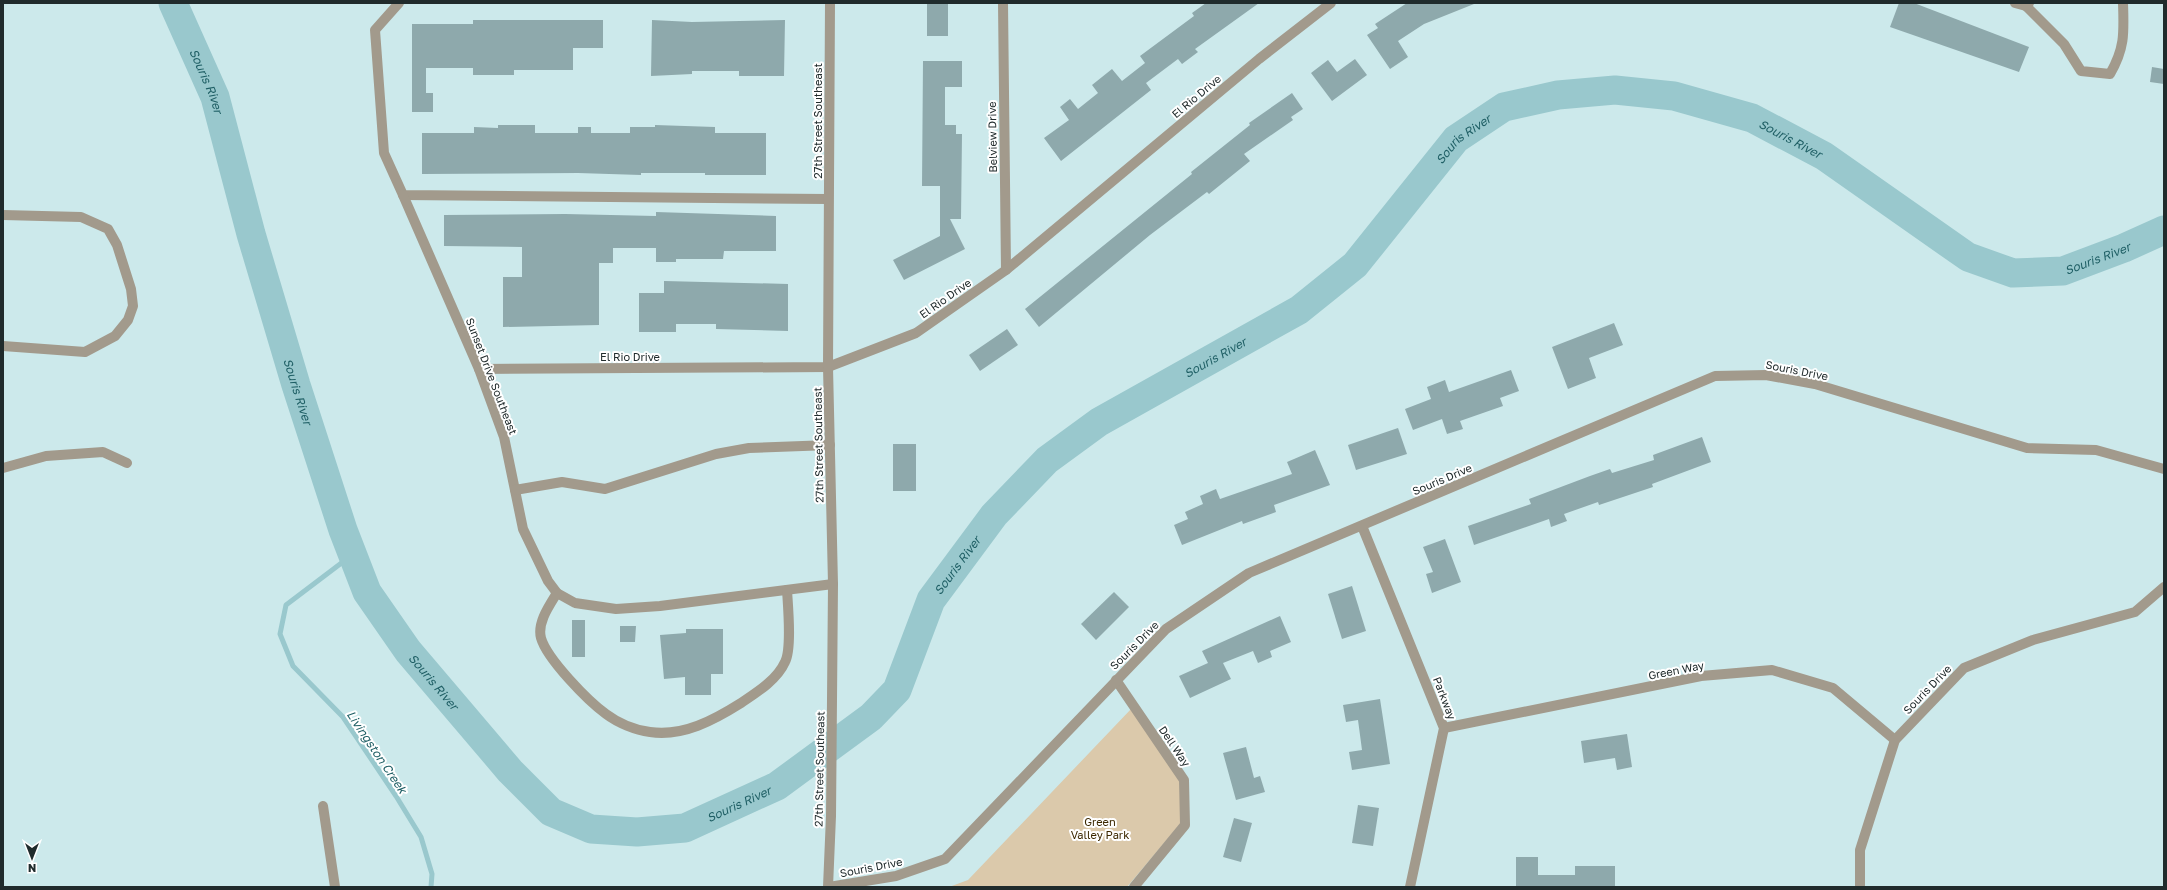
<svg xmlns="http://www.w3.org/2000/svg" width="2167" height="890" font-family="'Golos Text',sans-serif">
<rect width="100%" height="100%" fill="#cce9eb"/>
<!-- green -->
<path fill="#dbc9ab" d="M1132 708 1180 779 1181 823 1127 887H949L968 880Z"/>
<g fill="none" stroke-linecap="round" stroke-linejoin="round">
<!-- stream -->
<path stroke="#99c8cd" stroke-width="5" d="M352 555 286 605 280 634 293 666 343 717 396 796 421 837 432 874 431 887"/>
<!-- river -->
<path stroke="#99c8cd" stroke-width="29" id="s1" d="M173 3 215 97 251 234 296 385 343 530 367 592 408 651 510 771 551 812 591 829 637 832 685 828 777 786 871 717 897 690 931 600 994 515 1047 460 1099 422 1299 310 1355 265 1456 139 1504 107 1558 95 1615 90 1674 96 1752 118 1824 156 1968 257 2013 273 2063 271 2124 248 2164 230"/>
</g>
<!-- building -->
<g fill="#8ea9ac">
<rect x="927" y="3" width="21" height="33"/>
<path d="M1206 3H1259L1195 49 1198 52 1182 64 1178 59 1146 83 1151 90 1061 161 1044 138 1069 120 1060 107 1070 99 1078 109 1098 93 1092 85 1112 69 1122 81 1145 63 1140 56 1194 16 1192 13Z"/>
<path d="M1407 3 1474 4 1424 24 1398 41 1408 57 1390 69 1367 35 1378 28 1375 24Z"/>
<path d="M1899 3H1914L2029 47 2019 72 1890 27Z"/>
<path d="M473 20H603V48H573V70H514V75H473V68H426V93H433V112H412V24H473Z"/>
<path d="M652 20 692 22 785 20 784 76H739V71H692V74L651 76Z"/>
<path d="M1355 59 1367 75 1332 101 1311 73 1328 60 1337 72Z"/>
<path d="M923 61H962V87H945V125H956V134H962L961 219H950L965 249 904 280 893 260 940 236V186H922Z"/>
<path d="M2152 67 2164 69V84L2150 82Z"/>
<path d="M1292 93 1303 109 1291 117 1293 120 1244 154 1250 161 1209 194 1207 192 1150 235 1039 327 1025 309 1192 174 1191 172 1250 125 1249 123Z"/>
<path d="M498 125H535V133H578V127H591V133H630V127H655V125L715 127V133H766V175H705V173H641V175L578 173 422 174V133H474V127L498 128Z"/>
<path d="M656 212 776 216V251H724L723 259H676V262H656V248H613V263H599V325L503 327V277H522V247L444 246V215L565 214 656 216Z"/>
<path d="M664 281 788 284V331L716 329V324H676V332H639V293H664Z"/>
<path d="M1614 323 1623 345 1589 358 1596 378 1568 389 1552 347Z"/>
<path d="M1007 329 1018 345 980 371 969 355Z"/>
<path d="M1511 370 1519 391 1500 398 1503 406 1460 421 1463 429 1447 434 1442 419 1413 430 1405 409 1431 399 1427 387 1445 380 1449 392Z"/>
<path d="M1398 428 1407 454 1356 470 1348 445Z"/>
<path d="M1702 437 1711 462 1652 484 1653 487 1599 505 1598 502 1564 514 1567 521 1551 527 1549 519 1474 545 1468 526 1531 504 1529 499 1590 476 1610 469 1612 473 1654 460 1653 455Z"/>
<rect x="893" y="444" width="23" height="47"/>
<path d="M1315 450 1330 485 1274 505 1276 512 1243 524 1242 521 1182 545 1174 525 1188 519 1185 512 1203 504 1200 496 1216 489 1220 499 1292 474 1287 462Z"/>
<path d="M1445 539 1461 582 1432 593 1426 574 1433 572 1423 547Z"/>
<path d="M1352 586 1366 631 1342 639 1328 594Z"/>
<path d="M1114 592 1129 607 1096 640 1081 624Z"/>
<path d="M1280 616 1291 642 1270 651 1272 657 1258 663 1253 651 1223 663 1231 679 1190 698 1179 676 1208 663 1202 651Z"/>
<rect x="572" y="620" width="13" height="37"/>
<path d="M620 626H636L635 642H620Z"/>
<path d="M686 629H723V674H711V695H685V677L664 679 660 635 686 633Z"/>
<path d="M1380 699 1390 764 1352 770 1349 752 1362 750 1358 720 1346 722 1343 705Z"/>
<path d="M1627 734 1632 767 1617 770 1615 758 1584 763 1581 741Z"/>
<path d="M1246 747 1254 778 1260 776 1265 792 1236 800 1223 753Z"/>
<path d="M1358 805 1379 808 1373 846 1352 843Z"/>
<path d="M1234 818 1252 823 1241 862 1223 857Z"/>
<path d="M1516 857H1538V875H1575V866H1615V887H1516Z"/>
</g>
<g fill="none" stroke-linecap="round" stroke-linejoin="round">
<!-- minor -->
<g stroke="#a29a8c" stroke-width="10">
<path d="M399 3 375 30 384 153 403 195 828 199"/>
<path d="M1003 3 1006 270"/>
<path d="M2015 3 2026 6"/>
<path d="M2029 3 2026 6 2064 44 2081 71 2110 74C2125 48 2124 33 2123 3"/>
<path d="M403 195 479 369 504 437 523 529 548 581 557 593 575 603 616 609 660 606 833 584"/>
<path d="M3 215 81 217 108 229 117 245 131 289 133 306 128 320 115 336 85 352 3 346"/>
<path d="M479 369 828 367 916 333 1006 270 1259 59 1331 3"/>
<path d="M3 468 46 456 103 452 127 463"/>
<path d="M515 490 562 482 605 489 716 454 749 448 830 445"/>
<path d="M1362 526 1444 728 1410 887"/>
<path d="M557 593C549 606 537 623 541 638 547 659 588 701 606 714 618 723 635 730 650 732 683 737 714 720 741 703 756 693 777 680 785 662 792 649 788 607 787 590"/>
<path d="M1116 680 1184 780 1185 825 1134 887"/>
<path d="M1444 728 1701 676 1772 670 1833 688 1895 740"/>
<path d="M323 806 335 887"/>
<path d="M828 887 831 816 833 584 828 367 830 3"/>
<path d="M829 887 896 876 945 859 1166 629 1249 573 1715 376 1766 375 1815 384 2027 448 2096 450 2164 469"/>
<path d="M1860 887V850L1895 740 1964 668 2033 640 2135 612 2164 587"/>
</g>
</g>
<g text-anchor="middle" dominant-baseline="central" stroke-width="4" stroke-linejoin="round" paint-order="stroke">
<!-- street labels -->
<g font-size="11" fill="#202b2c" stroke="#fff">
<text transform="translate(1196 96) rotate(-40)">El Rio Drive</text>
<text transform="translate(817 121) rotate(-90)">27th Street Southeast</text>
<text transform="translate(992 137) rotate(-91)">Belview Drive</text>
<text transform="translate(945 298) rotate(-35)">El Rio Drive</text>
<text x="630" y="356">El Rio Drive</text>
<text transform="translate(1797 370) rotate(11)">Souris Drive</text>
<text transform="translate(492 376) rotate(69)">Sunset Drive Southeast</text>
<text transform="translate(818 445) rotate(-91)">27th Street Southeast</text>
<text transform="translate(1442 479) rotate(-23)">Souris Drive</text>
<text transform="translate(1134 645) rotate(-45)">Souris Drive</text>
<text transform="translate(1676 670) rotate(-11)">Green Way</text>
<text transform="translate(1927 689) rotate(-46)">Souris Drive</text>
<text transform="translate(1445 698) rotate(69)">Parkway</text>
<text transform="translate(1175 746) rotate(56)">Dell Way</text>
<text transform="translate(819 769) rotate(-89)">27th Street Southeast</text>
<text transform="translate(871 867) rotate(-11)">Souris Drive</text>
</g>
<!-- park labels -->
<g font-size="11" fill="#3c2800" stroke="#fff">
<text x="1100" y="821">Green<tspan x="1100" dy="13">Valley Park</tspan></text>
</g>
<!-- water labels -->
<g font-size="12" font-style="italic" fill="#1f5f65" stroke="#fff">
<text stroke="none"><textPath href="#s1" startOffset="85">Souris River</textPath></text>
<text stroke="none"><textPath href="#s1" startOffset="2461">Souris River</textPath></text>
<text stroke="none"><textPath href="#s1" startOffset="2112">Souris River</textPath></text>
<text stroke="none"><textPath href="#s1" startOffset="2809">Souris River</textPath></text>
<text stroke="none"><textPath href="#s1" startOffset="1777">Souris River</textPath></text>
<text stroke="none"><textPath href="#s1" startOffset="409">Souris River</textPath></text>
<text stroke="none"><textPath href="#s1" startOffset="1441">Souris River</textPath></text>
<text stroke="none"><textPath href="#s1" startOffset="733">Souris River</textPath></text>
<text transform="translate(377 752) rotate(56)">Livingston Creek</text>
<text stroke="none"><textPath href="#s1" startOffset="1105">Souris River</textPath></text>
</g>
</g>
<!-- border -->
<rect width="2167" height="890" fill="none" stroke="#202b2c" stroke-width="8"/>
<!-- north arrow -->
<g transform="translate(32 858) rotate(180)" stroke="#ffffff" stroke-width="3" paint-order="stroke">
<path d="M0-3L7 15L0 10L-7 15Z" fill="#202b2c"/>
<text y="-6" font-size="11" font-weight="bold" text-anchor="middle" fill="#202b2c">N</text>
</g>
</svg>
